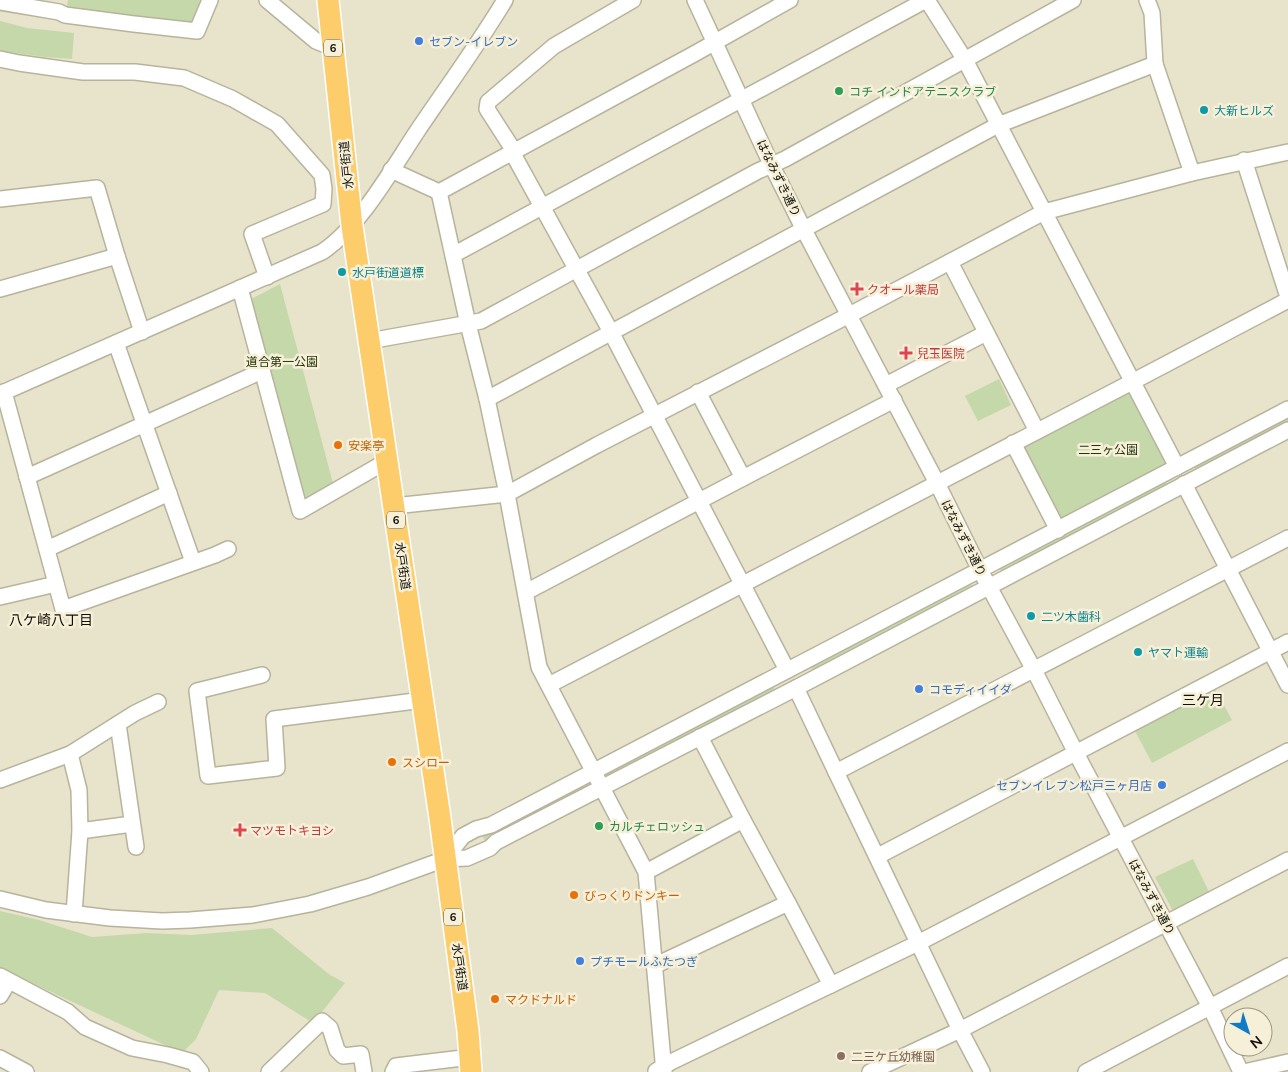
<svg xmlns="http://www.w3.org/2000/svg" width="1288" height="1072" font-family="Mulish,'Noto Sans JP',sans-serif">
<rect width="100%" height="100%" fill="#e8e3cb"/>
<!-- green -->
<g fill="#c4d8aa">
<path d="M68 0H200L190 27 66 12Z"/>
<path d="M0 21 27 28 74 33 72 59 45 57 0 51Z"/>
<path d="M280 284 334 487 311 500 303 496 249 300Z"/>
<path d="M999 379 1011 405 978 421 965 396Z"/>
<path d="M1129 390 1169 467 1060 520 1021 445Z"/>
<path d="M1288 413V426L1199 470 1195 469V463Z"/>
<path d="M1164 481 1167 484 1166 487 1002 572 998 567Z"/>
<path d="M968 582 970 583 973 587 813 671 810 666Z"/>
<path d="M772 686 774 688V691L611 779 606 773Z"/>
<path d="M1214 687 1232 720 1152 763 1134 729Z"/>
<path d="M589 781 592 786 487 845 480 831Z"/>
<path d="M1193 859 1210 894 1174 913 1155 877Z"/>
<path d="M0 911 39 920 92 937 147 933 191 935 272 928 330 975 345 983 313 1023 265 993 219 990 196 1039 182 1053 49 991 0 967Z"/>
</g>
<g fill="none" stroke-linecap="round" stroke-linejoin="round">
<defs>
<g id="minor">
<path d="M267 0 316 41 333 48"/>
<path d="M695 0 771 164 803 228 937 483 980 570 1034 670 1076 753 1210 1007 1241 1072"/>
<path d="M927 0 965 60 1177 467"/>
<path d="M1147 0 1152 13 1155 64"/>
<path d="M0 2 59 12 65 15 134 24 197 31 210 0"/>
<path d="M0 59 19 63 83 72H135L184 78 233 99 277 124 322 175 324 189 323 204 252 234 267 277"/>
<path d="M514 151 487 109 488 102 554 46 633 0"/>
<path d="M512 152 611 332 787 670"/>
<path d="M1244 160 1288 297"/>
<path d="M391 170 439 192 694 54 790 0"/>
<path d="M439 192 468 324 487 399 507 494 539 667 646 872 664 1072"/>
<path d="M0 199 97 188 117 256 142 332"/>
<path d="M453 255 926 0"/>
<path d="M950 262 1037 431"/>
<path d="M240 288 300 511 387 461"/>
<path d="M0 289 117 256"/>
<path d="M369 341 481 321 758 171 785 159 1073 0"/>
<path d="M116 343 193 562"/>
<path d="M886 385 986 333"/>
<path d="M4 392 63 609 215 555 228 549"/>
<path d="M698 392 743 478"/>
<path d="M0 394 322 252C360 227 392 169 418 130 447 87 478 45 505 0"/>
<path d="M487 399 998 125 1155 64 1192 173"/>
<path d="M1013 443 1058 530"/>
<path d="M27 477 262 371"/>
<path d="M1184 484 1288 685"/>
<path d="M394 506 507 494 597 445 857 311 1044 212 1192 173 1288 152"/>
<path d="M47 549 169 493"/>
<path d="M526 592 743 478 894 400"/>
<path d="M0 597 56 584"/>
<path d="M262 675 197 691 208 776 277 768 274 719 423 700"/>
<path d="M549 685 1132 382 1288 300"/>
<path d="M796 688 836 772"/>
<path d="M118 724 136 847"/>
<path d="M700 737 743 820 788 903"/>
<path d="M70 754 79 790 80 831 74 914"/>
<path d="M0 780 70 754 135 713 158 702"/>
<path d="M80 831 132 824"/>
<path d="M878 856 1288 642"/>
<path d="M445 859 463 836 476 829 491 825 1288 409"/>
<path d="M646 872 743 820"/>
<path d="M0 899 46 910 110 918 162 921 190 920 253 915 310 904 368 887 445 859 467 858 490 848 496 842 796 688 1288 430"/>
<path d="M654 966 788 903 831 985"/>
<path d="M0 976 68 1012 85 1027 132 1048 168 1055 193 1062 201 1072"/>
<path d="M0 996 9 981"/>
<path d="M0 1058 26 1072"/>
<path d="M656 1071 671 1062 918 943 1288 751"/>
<path d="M269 1072 322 1021 330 1028 337 1050 343 1056 361 1054 364 1072"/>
<path d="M393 1072 396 1066 471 1057"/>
<path d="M870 1072 960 1030 1288 860"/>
<path d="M982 1072 960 1030 836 772 1288 538"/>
<path d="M1086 1072 1288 966"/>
<path d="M1244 1072 1288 1062"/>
</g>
<path id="highway" d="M328 0 352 226 440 818 468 1031 471 1072"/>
</defs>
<!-- minor casing -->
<use href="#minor" stroke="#b8b39c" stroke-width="18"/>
<!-- highway casing -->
<use href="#highway" stroke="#fff" stroke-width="24"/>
<!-- minor -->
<use href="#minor" stroke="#fff" stroke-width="15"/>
<!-- highway -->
<use href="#highway" stroke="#fecd6b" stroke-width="21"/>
</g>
<!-- markers -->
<g fill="#3f7fe0" stroke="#f6f0d8" stroke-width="2">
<circle cx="419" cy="41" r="5"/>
<circle cx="919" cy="689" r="5"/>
<circle cx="1162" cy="785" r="5"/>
<circle cx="580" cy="961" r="5"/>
</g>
<g fill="#2e9e5b" stroke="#f6f0d8" stroke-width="2">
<circle cx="839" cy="91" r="5"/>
<circle cx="599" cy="826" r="5"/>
</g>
<g fill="#0f9aa8" stroke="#f6f0d8" stroke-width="2">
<circle cx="1204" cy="110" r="5"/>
<circle cx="342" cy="272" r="5"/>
<circle cx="1031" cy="616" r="5"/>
<circle cx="1138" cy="652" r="5"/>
</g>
<g fill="#e0444e" stroke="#f6f0d8" stroke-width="2">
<path d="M854.5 281.5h5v5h5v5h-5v5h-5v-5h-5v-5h5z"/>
<path d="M903.5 345.5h5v5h5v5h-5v5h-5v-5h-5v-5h5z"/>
<path d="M237.5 822.5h5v5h5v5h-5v5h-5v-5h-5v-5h5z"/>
</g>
<g fill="#e8710a" stroke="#f6f0d8" stroke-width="2">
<circle cx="338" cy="445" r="5"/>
<circle cx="392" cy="762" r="5"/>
<circle cx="574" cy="895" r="5"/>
<circle cx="495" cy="999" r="5"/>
</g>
<circle fill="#8d6e63" stroke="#f6f0d8" stroke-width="2" cx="841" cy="1056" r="5"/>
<g text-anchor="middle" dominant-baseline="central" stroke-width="5" stroke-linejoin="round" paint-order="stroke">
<!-- shield labels -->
<g fill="#f6f0d8" stroke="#555246" stroke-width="1">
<rect x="324" y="39.5" width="18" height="17" rx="4"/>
<rect x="387" y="511.5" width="18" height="17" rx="4"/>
<rect x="444" y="908.5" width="18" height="17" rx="4"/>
</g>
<g font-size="11" font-weight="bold" fill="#100e07">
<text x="333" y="48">6</text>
<text x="396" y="520">6</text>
<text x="453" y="917">6</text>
</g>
<!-- shop labels -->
<g font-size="12" fill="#366cbe" stroke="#f6f0d8" text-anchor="start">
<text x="429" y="41">セブン-イレブン</text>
<text x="929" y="689">コモディイイダ</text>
<text x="1152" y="785" text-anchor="end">セブンイレブン松戸三ヶ月店</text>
<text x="590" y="961">プチモールふたつぎ</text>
</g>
<!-- leisure labels -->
<g font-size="12" fill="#27864d" stroke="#f6f0d8" text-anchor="start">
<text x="849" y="91">コチ インドアテニスクラブ</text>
<text x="609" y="826">カルチェロッシュ</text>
</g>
<!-- culture labels -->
<g font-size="12" fill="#0d838f" stroke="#f6f0d8" text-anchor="start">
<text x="1214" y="110">大新ヒルズ</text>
<text x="352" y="272">水戸街道道標</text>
<text x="1041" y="616">二ツ木歯科</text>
<text x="1148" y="652">ヤマト運輸</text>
</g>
<!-- street labels -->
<g font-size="12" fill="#100e07" stroke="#f6f0d8">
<text transform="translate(346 165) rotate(-96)">水戸街道</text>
<text transform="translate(779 178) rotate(64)">はなみずき通り</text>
<text transform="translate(964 538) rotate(63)">はなみずき通り</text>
<text transform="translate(403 566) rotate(82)">水戸街道</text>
<text transform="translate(1152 897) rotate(62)">はなみずき通り</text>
<text transform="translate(460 967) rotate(82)">水戸街道</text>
</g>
<!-- health labels -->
<g font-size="12" fill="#be3a42" stroke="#f6f0d8" text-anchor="start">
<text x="867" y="289">クオール薬局</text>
<text x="917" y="353">兒玉医院</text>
<text x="250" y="830">マツモトキヨシ</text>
</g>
<!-- park labels -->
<g font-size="12" fill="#25330b" stroke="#f6f0d8">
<text x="282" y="361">道合第一公園</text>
<text x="1108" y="449">二三ヶ公園</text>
</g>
<!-- food labels -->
<g font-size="12" fill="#c56008" stroke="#f6f0d8" text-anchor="start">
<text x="348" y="445">安楽亭</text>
<text x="402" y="762">スシロー</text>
<text x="584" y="895">びっくりドンキー</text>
<text x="505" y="999">マクドナルド</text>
</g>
<!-- education labels -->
<g font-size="12" fill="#785e54" stroke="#f6f0d8" text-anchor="start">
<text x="851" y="1056">二三ケ丘幼稚園</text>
</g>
<!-- neighbourhood labels -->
<g font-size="14" fill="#100e07" stroke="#f6f0d8">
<text x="51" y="620">八ケ崎八丁目</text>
<text x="1203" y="700">三ケ月</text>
</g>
</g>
<!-- north arrow -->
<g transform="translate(1248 1032) rotate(141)"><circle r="24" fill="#f6f0d8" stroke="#9a9684"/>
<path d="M0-4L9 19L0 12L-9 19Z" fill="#117cc6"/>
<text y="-8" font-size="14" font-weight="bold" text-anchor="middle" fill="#100e07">N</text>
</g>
</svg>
